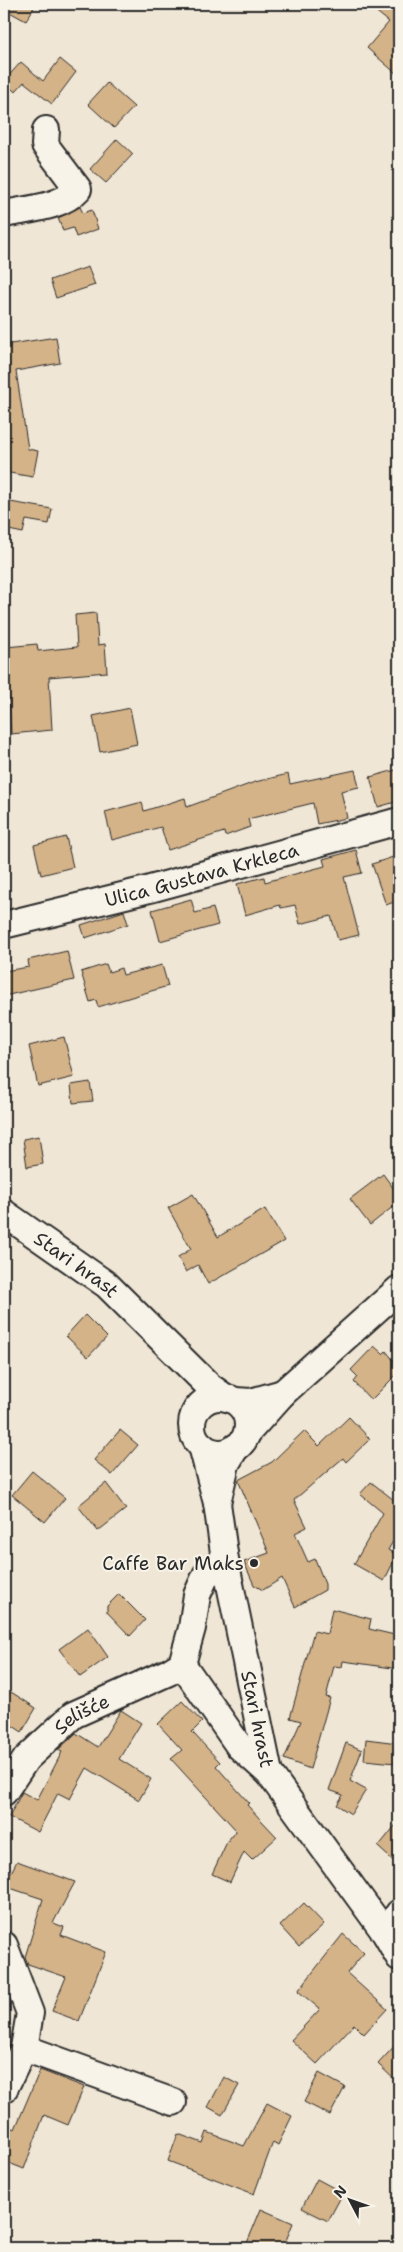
<svg xmlns="http://www.w3.org/2000/svg" width="403" height="2252" font-family="'Shantell Sans',sans-serif">
<rect width="100%" height="100%" fill="#f0e6d5"/>
<filter id="ink" filterUnits="userSpaceOnUse"><feTurbulence type="fractalNoise" baseFrequency=".02" numOctaves="2"/><feDisplacementMap in="SourceGraphic" scale="10" xChannelSelector="R" yChannelSelector="G"/><feConvolveMatrix kernelMatrix="1 2 1 2 8 2 1 2 1" color-interpolation-filters="sRGB"/></filter>
<g filter="url(#ink)">
<!-- building -->
<g fill="#d5b388" stroke="#2b2b2b">
<path d="M4 4H36L26 21 4 9Z"/>
<path d="M367 4H394L399 8V76L367 48 389 22Z"/>
<path d="M60 59 76 72 52 104 24 82 15 92 4 81 21 62 43 81Z"/>
<path d="M107 83 134 107 114 128 88 104Z"/>
<path d="M117 139 133 154 106 183 90 169Z"/>
<path d="M80 207 83 213 92 210 98 229 76 237 73 228 63 231 58 218Z"/>
<path d="M88 267 95 285 56 298 50 280Z"/>
<path d="M56 337 60 363 16 371 28 449 38 451 33 477 4 472V345Z"/>
<path d="M4 501 52 509 49 524 26 520 23 533 4 529Z"/>
<path d="M96 613 98 645 105 644 107 672 49 677 52 730 11 734 6 647 37 644 38 651 77 647 75 615Z"/>
<path d="M130 708 137 744 100 752 93 716Z"/>
<path d="M399 769V801L378 807 370 777Z"/>
<path d="M355 770 359 787 341 791 347 818 317 824 313 803 248 819 250 827 225 836 224 832 168 850 161 827 112 840 105 812 142 802 144 811 185 798 187 807 255 782 288 774 290 784Z"/>
<path d="M66 837 73 867 41 875 34 845Z"/>
<path d="M356 850 362 873 344 877 359 935 338 940 331 916 300 924 295 905 281 908 280 905 245 915 237 884 264 877 265 882 325 866 323 859Z"/>
<path d="M399 855V900L386 905 372 864Z"/>
<path d="M191 899 195 913 213 908 218 925 160 941 152 910Z"/>
<path d="M124 911 128 924 85 938 81 925Z"/>
<path d="M67 951 74 980 4 996V971L29 967 28 960Z"/>
<path d="M106 964 109 972 121 968 123 975 162 965 168 986 98 1007 96 1000 90 1002 81 972Z"/>
<path d="M64 1037 74 1077 38 1086 29 1046Z"/>
<path d="M90 1082 93 1101 73 1103 71 1085Z"/>
<path d="M39 1136 43 1164 27 1167 23 1139Z"/>
<path d="M383 1174 399 1196V1202L370 1225 350 1199Z"/>
<path d="M193 1194 218 1237 265 1209 284 1241 208 1284 198 1265 186 1272 178 1257 191 1249 168 1208Z"/>
<path d="M85 1315 107 1337 88 1357 66 1336Z"/>
<path d="M374 1346 383 1354 386 1351 399 1367V1372L371 1400 354 1382 358 1377 351 1370Z"/>
<path d="M349 1417 370 1439 346 1462 343 1458 294 1500 307 1527 295 1533 308 1562 315 1559 325 1584V1590L295 1607 282 1578 263 1590 254 1585 244 1562 269 1553 238 1480 272 1462 304 1431 319 1446Z"/>
<path d="M120 1430 138 1445 112 1475 94 1460Z"/>
<path d="M32 1471 65 1498 45 1522 12 1495Z"/>
<path d="M371 1482 399 1504V1531L388 1550 397 1555 384 1581 354 1564 383 1513 360 1494Z"/>
<path d="M106 1483 126 1509 98 1531 78 1506Z"/>
<path d="M119 1594 145 1620 130 1636 107 1612V1606Z"/>
<path d="M332 1609 371 1619 369 1629 399 1636V1669L343 1661 342 1667 334 1666 326 1697 330 1698 310 1769 284 1759 301 1721 290 1718 314 1631 327 1634Z"/>
<path d="M88 1628 108 1657 80 1677 59 1649Z"/>
<path d="M11 1692 36 1708 22 1732 4 1720V1704Z"/>
<path d="M182 1701 202 1722 192 1732 220 1762 216 1766 249 1803 247 1805 277 1837 252 1860 244 1852 230 1882 212 1874 227 1842 236 1830 171 1759 182 1750 158 1724Z"/>
<path d="M121 1710 141 1723 119 1759 151 1779 139 1800 87 1768 70 1799 58 1793 38 1832 9 1817 22 1792 37 1800 62 1752 58 1750 76 1733 98 1747Z"/>
<path d="M366 1739 398 1743 396 1763 364 1760Z"/>
<path d="M346 1743 362 1750 350 1781 366 1790 351 1814 337 1805 343 1795 329 1790Z"/>
<path d="M399 1821V1866L378 1847Z"/>
<path d="M17 1861 75 1882 53 1923 64 1927 61 1935 106 1952 79 2021 52 2011 66 1977 28 1964 25 1957 43 1899 4 1886Z"/>
<path d="M304 1903 324 1924 299 1947 280 1926Z"/>
<path d="M343 1934 364 1953 347 1973 387 2009 364 2034 354 2024 317 2064 291 2040 320 2009 298 1991Z"/>
<path d="M399 2041V2084L378 2064Z"/>
<path d="M40 2070 84 2087 68 2125 44 2115 24 2169 4 2161V2124L15 2129Z"/>
<path d="M319 2073 345 2087 330 2115 304 2102Z"/>
<path d="M224 2077 239 2085 222 2115 208 2107Z"/>
<path d="M267 2103 292 2116 278 2145 273 2142 254 2194 168 2161 178 2134 203 2143 207 2132 244 2146Z"/>
<path d="M317 2179 343 2193 328 2221 302 2208Z"/>
<path d="M261 2209 293 2223 283 2248H259L247 2243Z"/>
</g>
<g fill="none" stroke-linecap="round" stroke-linejoin="round">
<defs>
<g id="minor">
<path d="M4 214C27 209 61 208 78 189L45 145 46 130"/>
<path id="s1" d="M4 925 150 889 399 821"/>
<path id="s2" d="M4 1213 107 1285 209 1386 226 1398"/>
<path d="M283 1393 399 1289"/>
<circle cx="220" cy="1425" r="28"/>
<path d="M235 1401 251 1402 283 1393 247 1433"/>
<path d="M202 1446 217 1503 226 1464 236 1447"/>
<path id="s3" d="M217 1503 225 1560 269 1773 386 1934 399 1957"/>
<path d="M182 1664 239 1746 269 1773"/>
<path id="s4" d="M4 1792 26 1759 73 1715 169 1672 182 1664 192 1628 197 1595 206 1575 225 1560"/>
<path d="M386 1934 399 1913"/>
<path d="M4 1945 30 2013 24 2048 4 2089"/>
<path d="M24 2048 173 2102"/>
</g>
</defs>
<!-- minor casing -->
<use href="#minor" stroke="#2b2b2b" stroke-width="30"/>
<!-- minor -->
<use href="#minor" stroke="#f7f3e8" stroke-width="26"/>
</g>
</g>
<!-- markers -->
<circle fill="#2b2b2b" stroke="#f7f3e8" stroke-width="2" cx="254" cy="1563" r="5"/>
<g text-anchor="middle" dominant-baseline="central" stroke-width="4" stroke-linejoin="round" paint-order="stroke">
<!-- street labels -->
<g font-size="19" fill="#2b2b2b" stroke="#f7f3e8">
<text stroke="none"><textPath href="#s1" startOffset="204">Ulica Gustava Krkleca</textPath></text>
<text stroke="none"><textPath href="#s2" startOffset="89">Stari hrast</textPath></text>
<text stroke="none"><textPath href="#s4" startOffset="112">Selišće</textPath></text>
<text stroke="none"><textPath href="#s3" startOffset="220">Stari hrast</textPath></text>
</g>
<!-- poi labels -->
<g font-size="19" fill="#2b2b2b" stroke="#f7f3e8" text-anchor="end">
<text x="244" y="1563">Caffe Bar Maks</text>
</g>
</g>
<!-- margin -->
<rect width="403" height="2252" fill="none" stroke="#f7f3e8" stroke-width="20"/>
<rect x="10" y="10" width="383" height="2232" fill="none" stroke="#2b2b2b" stroke-width="2" filter="url(#ink)"/>
<!-- north arrow -->
<g transform="translate(350 2200) rotate(311)" stroke="#f7f3e8" stroke-width="4" paint-order="stroke">
<path d="M0-4L9 19L0 12L-9 19Z" fill="#2b2b2b"/>
<text y="-8" font-size="14" font-weight="bold" text-anchor="middle" fill="#2b2b2b">N</text>
</g>
</svg>
